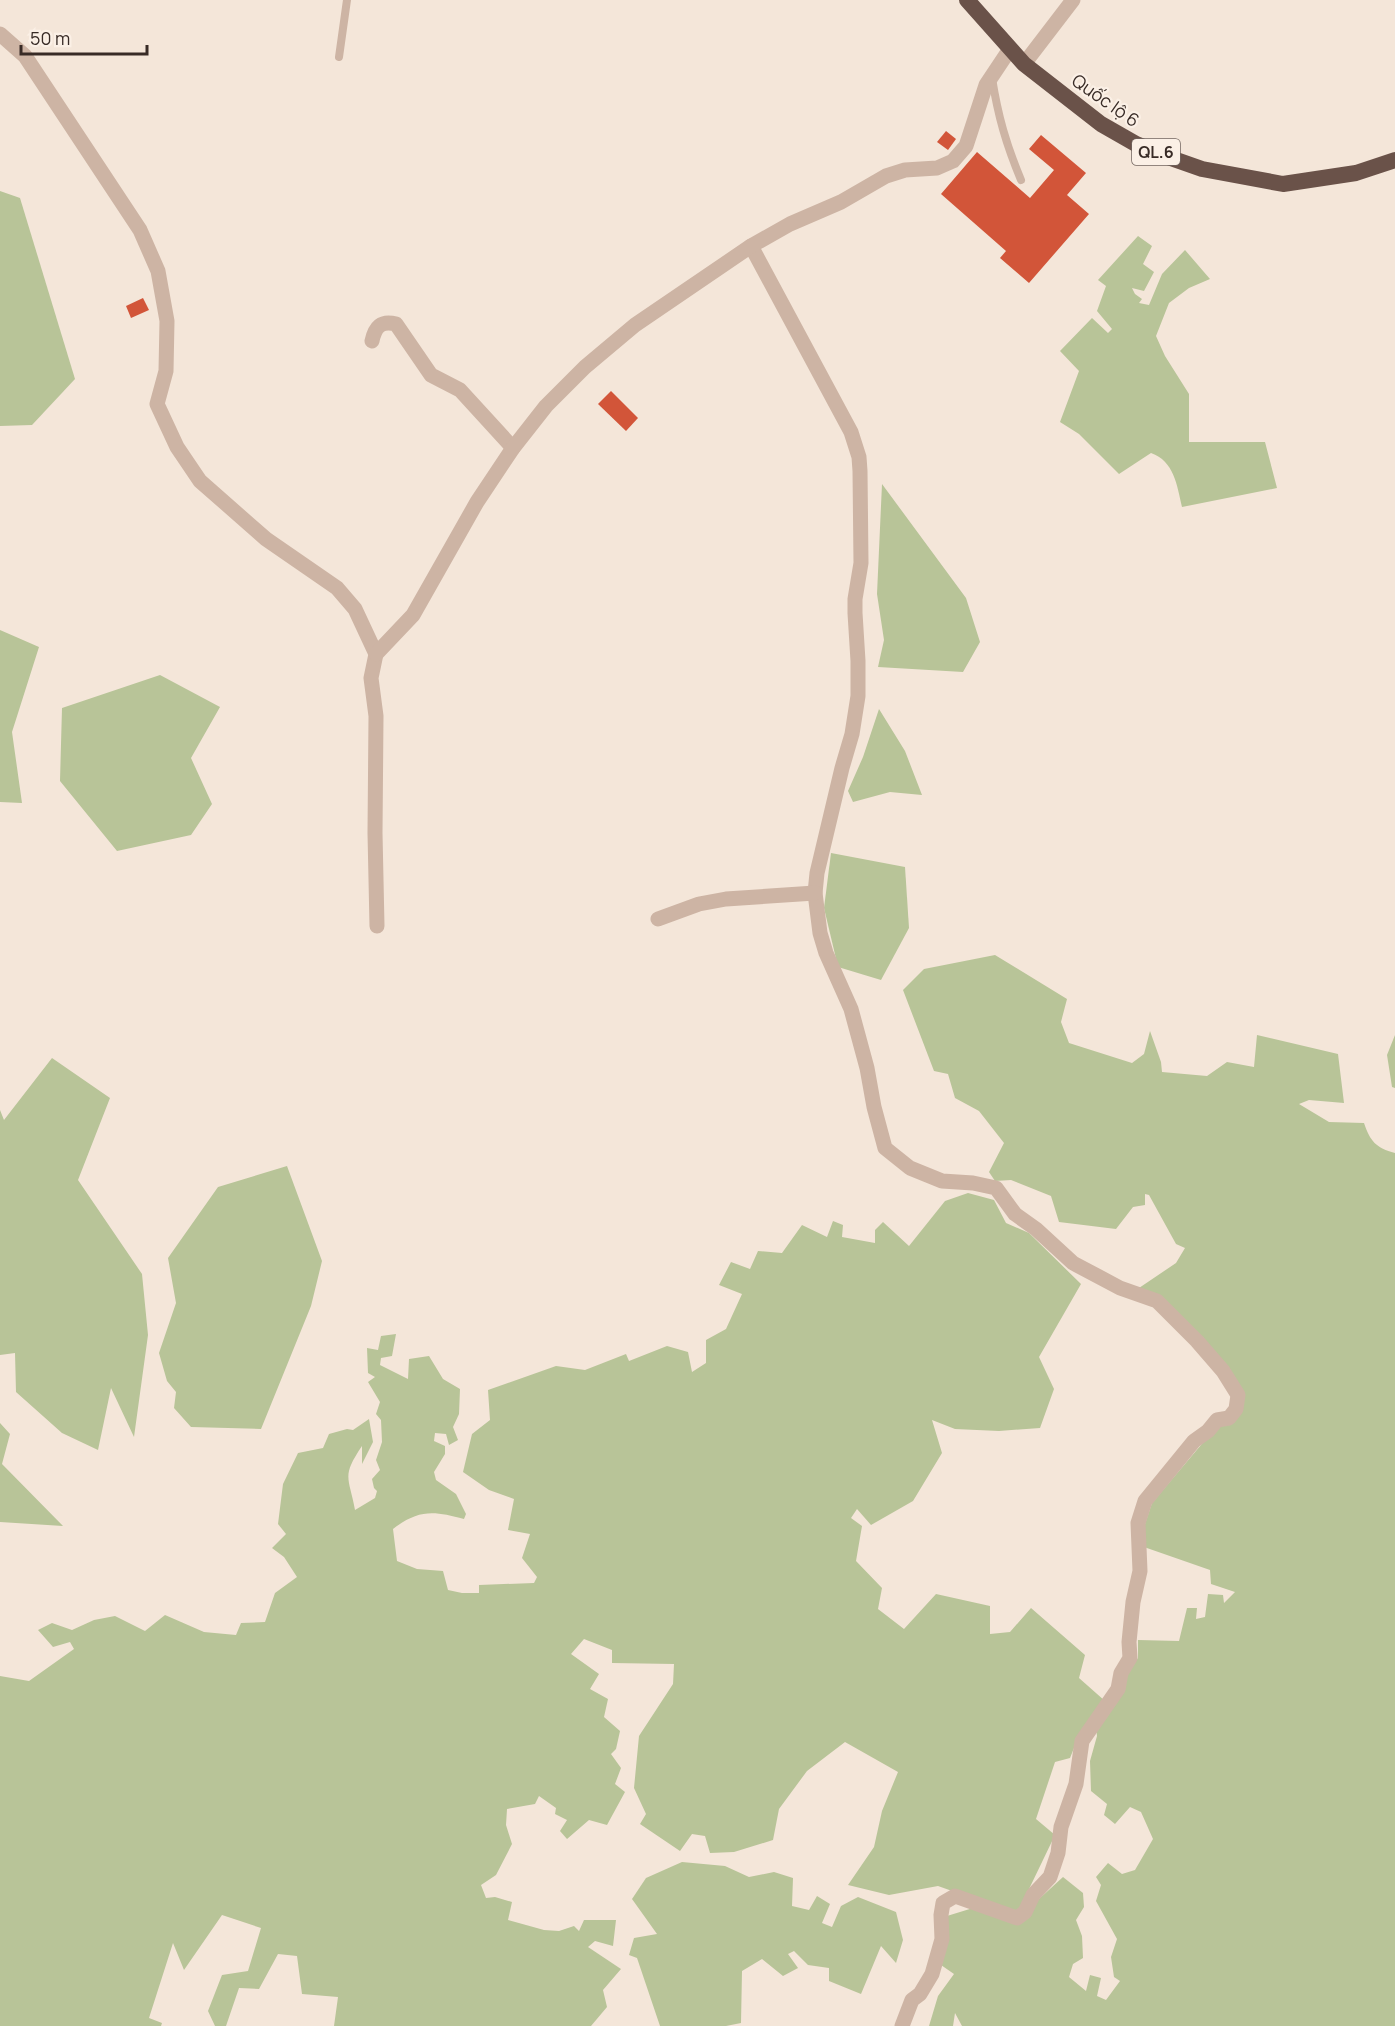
<svg xmlns="http://www.w3.org/2000/svg" width="1395" height="2026" font-family="Manrope,sans-serif">
<rect width="100%" height="100%" fill="#f4e6d9"/>
<!-- green -->
<g fill="#b8c498">
<path d="M0 191 20 198 75 379 32 425 0 426Z"/>
<path d="M1138 236 1152 246 1143 264 1154 272 1144 291 1132 288 1135 294 1142 299 1139 303 1149 305 1162 274 1185 250 1210 279 1189 288 1169 303 1156 336 1165 356 1189 394V442H1265L1277 488 1182 507C1177 485 1174 461 1151 453L1119 474 1079 434 1060 422 1079 371 1060 351 1092 318 1108 333 1112 329 1097 311 1106 286 1098 280Z"/>
<path d="M882 484 966 598 980 642 963 672 878 667 884 640 877 594Z"/>
<path d="M0 630 39 647 12 732 22 803 0 802Z"/>
<path d="M160 675 220 707 191 758 212 804 191 835 117 851 60 781 62 708Z"/>
<path d="M879 709 905 751 922 795 890 792 853 802 848 791 863 757Z"/>
<path d="M831 853 905 867 909 928 881 980 838 967 824 908Z"/>
<path d="M995 955 1067 999 1061 1022 1069 1043 1132 1063 1144 1054 1150 1031 1161 1062 1162 1072 1207 1076 1227 1062 1254 1067 1257 1035 1338 1054 1344 1103 1309 1100 1299 1104 1329 1122 1364 1123C1370 1141 1376 1148 1395 1153V2026H962L955 2013 953 2026H929L938 1996 954 1974 941 1965 947 1916 973 1908 1018 1924 1039 1899 1063 1877 1083 1893 1084 1907 1076 1920 1082 1936 1083 1958 1073 1964 1069 1977 1086 1991 1090 1975 1101 1978 1097 1996 1106 2000 1120 1981 1114 1977 1111 1957 1117 1939 1096 1901 1101 1885 1096 1877 1108 1863 1122 1874 1135 1870 1153 1839 1141 1812 1130 1807 1115 1824 1104 1815 1107 1804 1091 1791 1090 1761 1097 1736 1096 1727 1126 1674 1138 1658V1640L1179 1641 1187 1608H1197L1196 1619 1205 1617 1208 1594 1223 1595 1224 1603 1235 1592 1211 1584 1210 1570 1144 1547V1527L1152 1503 1244 1394 1139 1288 1176 1263 1185 1248 1176 1244 1149 1195 1145 1194V1205L1133 1207 1116 1229 1059 1222 1051 1196 1011 1180 995 1181 989 1172 1004 1143 979 1111 955 1098 948 1074 934 1071 903 990 924 969Z"/>
<path d="M1395 1035V1088L1392 1087 1387 1055Z"/>
<path d="M52 1058 110 1098 78 1180 142 1274 148 1335 134 1437 111 1388 98 1450 62 1433 16 1392 15 1353 0 1355V1110L4 1120Z"/>
<path d="M287 1166 322 1261 311 1306 261 1429 191 1427 174 1408 176 1392 167 1381 159 1353 176 1303 168 1258 218 1187Z"/>
<path d="M968 1193 994 1200 1006 1223 1029 1233 1081 1284 1039 1357 1054 1389 1040 1428 999 1431 955 1429 932 1420 942 1453 913 1501 871 1525 857 1509 851 1518 862 1526 856 1561 882 1588 878 1609 904 1629 936 1594 990 1606V1634L1010 1632 1031 1608 1085 1655 1079 1678 1105 1701 1076 1743 1070 1758 1055 1762 1036 1819 1055 1835 1017 1914 938 1886 889 1895 848 1885 874 1847 882 1811 898 1772 845 1742 807 1771 779 1809 773 1840 734 1852 710 1853 705 1836 692 1834 680 1851 640 1824 646 1814 634 1788 639 1736 673 1684 674 1664 612 1663V1650L584 1639 571 1654 599 1674 590 1689 608 1699 604 1717 620 1731 616 1749 611 1754 621 1768 615 1784 625 1792 607 1825 589 1820 567 1839 560 1831 567 1820 555 1814 556 1808 539 1796 535 1804 507 1809 506 1825 512 1844 496 1875 481 1885 486 1898 495 1897 512 1902 508 1920 544 1930 559 1931 574 1926 579 1931 584 1920H616L613 1946 595 1941 588 1947 621 1969 603 1990 607 2007 591 2026H334L338 1997 302 1994 297 1956 278 1954 259 1989 239 1988 226 2026H215L208 2011 222 1975 248 1971 261 1928 222 1915 184 1970 173 1943 149 2018 162 2023 161 2026H0V1676L29 1681 74 1649 70 1642 53 1647 38 1630 52 1623 72 1630 94 1620 115 1616 145 1631 165 1615 204 1632 236 1635 241 1623 265 1622 275 1593 297 1577 284 1557 272 1548 286 1534 278 1524 283 1484 298 1453 323 1448 329 1434 347 1429 353 1430 369 1419 373 1442 362 1464V1446C341 1477 349 1477 355 1510L375 1498 377 1491 374 1488 372 1479 380 1470 376 1460 382 1442 381 1420 376 1414 380 1402 368 1382 375 1377 368 1373 367 1348 378 1350 381 1336 396 1334 392 1356 381 1358 380 1365 408 1379 409 1359 429 1356 443 1379 460 1389 459 1414 453 1427 458 1440 449 1445 446 1434 435 1433 434 1441 445 1446V1454L434 1472 436 1480 456 1494 466 1514 464 1519C434 1511 419 1509 393 1529L397 1561 417 1569 443 1571 448 1590 462 1593H479V1585L534 1583 537 1577 522 1558 530 1534 508 1530 514 1499 489 1490 463 1472 472 1434 490 1420 488 1390 556 1366 585 1370 626 1354 629 1361 667 1346 688 1352 692 1372 706 1363V1340L726 1329 742 1294 719 1285 731 1262 750 1269 758 1251 782 1253 802 1225 827 1237 833 1221 843 1225 842 1237 875 1243V1230L883 1222 909 1246 945 1201Z"/>
<path d="M0 1423 10 1434 2 1464 63 1526 0 1522Z"/>
<path d="M682 1862 725 1866 749 1877 774 1872 793 1878 792 1906 809 1910 817 1896 830 1904 822 1923 832 1927 841 1906 858 1897 896 1912 903 1940 896 1963 881 1946 861 1994 829 1981V1968L808 1965 794 1951 788 1954 798 1968 783 1976 762 1959 742 1971 741 2023 726 2026H660L637 1958 629 1955 634 1938 657 1934 632 1899 646 1878Z"/>
</g>
<!-- building -->
<g fill="#d25539">
<path d="M946 131 956 139 948 150 937 142Z"/>
<path d="M1041 135 1086 173 1067 195 1089 214 1029 283 1000 258 1006 251 941 194 977 152 1030 198 1054 170 1029 149Z"/>
<path d="M143 298 149 310 131 318 126 306Z"/>
<path d="M611 391 638 418 626 431 598 404Z"/>
</g>
<g fill="none" stroke-linecap="round" stroke-linejoin="round">
<!-- service -->
<g stroke="#cdb4a4" stroke-width="8">
<path d="M339 57 347 0"/>
<path d="M992 78C998 116 1006 144 1021 180"/>
</g>
<!-- minor -->
<g stroke="#cdb4a4" stroke-width="15">
<path d="M0 34 25 56 140 230 158 271 167 321 166 371 157 404 177 447 200 481 266 539 337 588 355 609 376 654 371 678 376 716 375 833 377 926"/>
<path d="M1024 64 1073 0"/>
<path d="M751 246 851 432 859 457 860 471 861 563 855 599V613L858 661V696L852 734 842 768 817 873 815 893 820 933 826 953 851 1009 867 1068 874 1107 885 1148 910 1168 942 1181 973 1183 996 1188 1015 1214 1036 1229 1073 1263 1120 1288 1157 1301 1197 1341 1223 1371 1238 1395 1236 1409 1229 1418 1217 1420 1208 1431 1194 1441 1145 1501 1138 1523 1140 1571 1133 1602 1129 1642 1130 1658 1121 1673 1118 1689 1082 1741 1076 1784 1061 1827 1058 1853 1050 1877 1033 1895 1025 1912 1017 1918 955 1896 943 1903 941 1915 942 1939 932 1974 920 1994 912 2000 902 2026"/>
<path d="M372 341C375 327 381 320 396 324L431 375 460 390 513 448"/>
<path d="M376 654 413 615 477 502 513 448 546 406 585 367 635 325 751 246 790 224 841 202 886 176 905 170 937 168 953 161 966 146 986 85 1010 49"/>
<path d="M658 919 699 904 726 899 815 893"/>
</g>
<!-- trunk -->
<path stroke="#6a5249" stroke-width="16" d="M967 0 1024 64 1101 124 1136 144 1165 156 1202 169 1283 184 1356 173 1395 160"/>
</g>
<g text-anchor="middle" dominant-baseline="central" stroke-width="4.5" stroke-linejoin="round" paint-order="stroke">
<!-- shield labels -->
<rect fill="#fbf0e6" stroke="#726660" stroke-width="1.5" x="1132" y="139" width="48" height="26" rx="4.5"/>
<g font-size="16" font-weight="bold" fill="#382b26">
<text x="1156" y="152">QL.6</text>
</g>
<!-- street labels -->
<g font-size="18" fill="#382b26" stroke="#fbf0e6">
<text transform="translate(1106 100) rotate(35)">Quốc lộ 6</text>
</g>
</g>
<!-- scale -->
<path d="M21 45v9h126v-9" fill="none" stroke="#382b26" stroke-width="3"/>
<text x="30" y="45" font-size="18" fill="#382b26" stroke="#fbf0e6" stroke-width="4.5" paint-order="stroke">50 m</text>
</svg>
